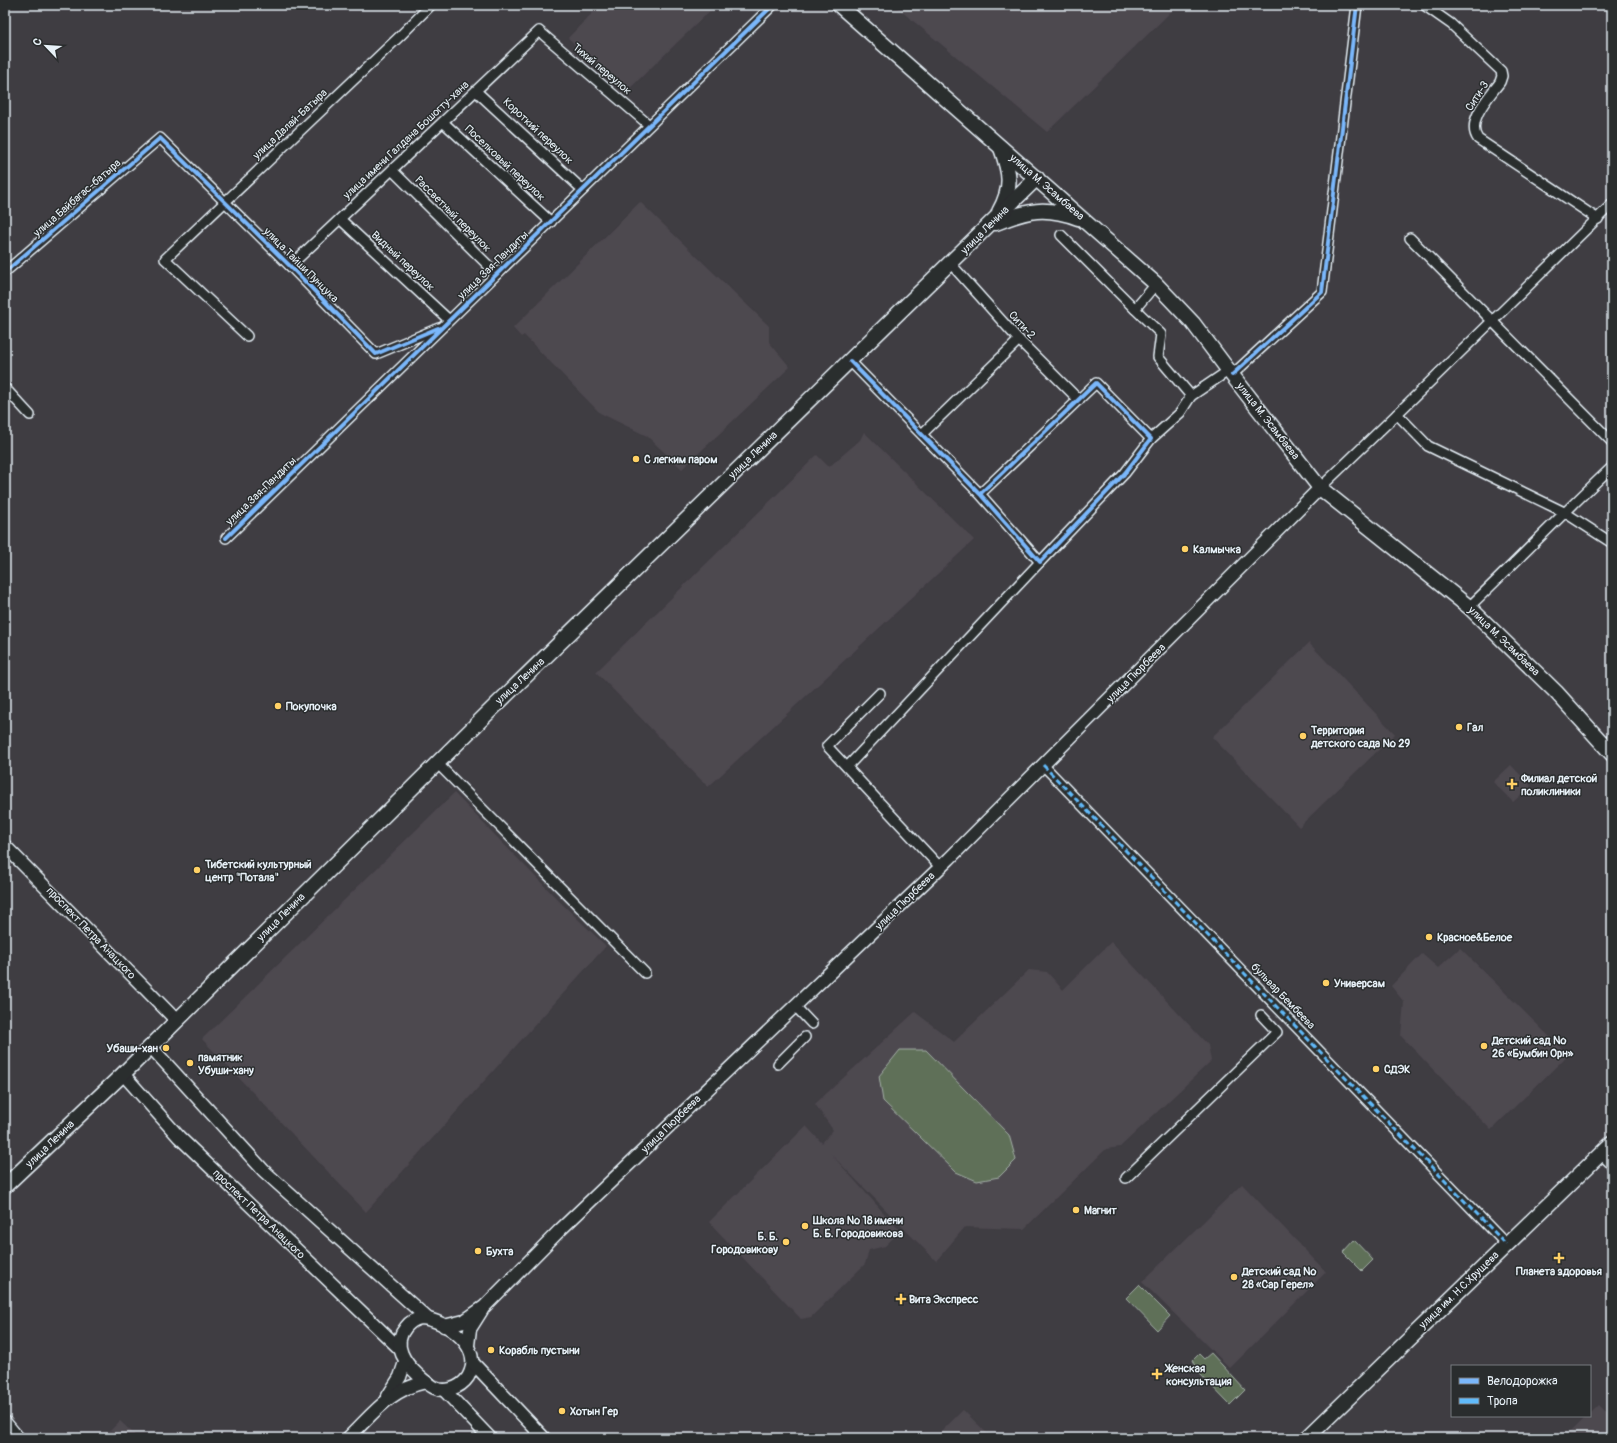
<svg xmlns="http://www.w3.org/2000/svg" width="1617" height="1443" font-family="Pangolin,sans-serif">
<rect width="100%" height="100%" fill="#3f3d42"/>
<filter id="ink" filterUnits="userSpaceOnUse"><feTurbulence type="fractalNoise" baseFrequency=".025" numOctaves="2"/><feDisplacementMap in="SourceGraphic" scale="8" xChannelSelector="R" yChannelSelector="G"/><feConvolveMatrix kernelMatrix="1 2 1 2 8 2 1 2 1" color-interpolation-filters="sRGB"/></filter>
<g filter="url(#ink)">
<!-- built -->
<g fill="#4e4850">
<path d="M600 5H716L626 92 568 38Z"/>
<path d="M894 5H1178L1047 132Z"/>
<path d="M640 202 769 326V342L790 367 682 469 647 436 600 413 524 335 521 337 513 328Z"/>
<path d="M864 432 974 540 708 787 596 672 817 455 829 467 860 440Z"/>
<path d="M1309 643 1395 734 1299 827 1212 737Z"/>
<path d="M1511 765 1531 786 1513 802 1493 782Z"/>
<path d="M454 793 560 902 606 946 366 1212 202 1039Z"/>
<path d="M1111 942 1208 1045 1211 1061 1120 1147 1106 1149 1024 1229 965 1227 936 1261 830 1153 900 1231 885 1246 869 1250 865 1264 811 1317 801 1319 709 1222 806 1126 822 1143 833 1130 815 1104 915 1012 954 1042 1029 970 1047 972 1063 990Z"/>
<path d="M1460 948 1568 1055 1491 1130 1401 1036 1404 1002 1391 986 1422 954 1438 968Z"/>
<path d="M1242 1184 1326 1272 1230 1368 1142 1282Z"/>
<path d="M1599 1405 1612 1418V1438H1565L1587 1416H1590V1414Z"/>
<path d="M963 1410 992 1438H935Z"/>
<path d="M120 1421 138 1438H103Z"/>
</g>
<!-- green -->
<g fill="#5f7058" stroke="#a4b0a8">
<path d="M900 1050H926L1009 1135 1016 1160 999 1177 977 1181 956 1172 883 1101 879 1076Z"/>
<path d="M1354 1240 1373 1260 1362 1271 1343 1252Z"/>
<path d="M1139 1285 1170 1316 1157 1330 1126 1298Z"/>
<path d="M1211 1353 1245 1390 1230 1405 1200 1374 1193 1360 1199 1354 1204 1359Z"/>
</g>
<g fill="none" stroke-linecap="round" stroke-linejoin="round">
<defs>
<g id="street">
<path d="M1424 5 1451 24 1501 71 1502 76 1500 82C1490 96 1465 121 1478 139L1598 219"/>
<path d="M476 91 583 190"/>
<path d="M443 122 551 222"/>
<path d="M392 170 497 274"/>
<path d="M340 219 449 320"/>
<path d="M1061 235 1135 309 1156 284"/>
<path d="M1410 238 1612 442"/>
<path d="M951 264 1019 340 1079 400"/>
<path d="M290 266 539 31 649 125"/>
<path d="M5 272 160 138 290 266 376 354 439 328"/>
<path d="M1135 309 1161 334 1158 357 1191 396 1228 371"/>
<path d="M247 336 165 259 400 36 431 5"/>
<path d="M850 361 980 494 1040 562 1125 473 1151 439 1096 383 980 494"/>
<path d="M1232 375 1322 292 1357 5"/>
<path d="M5 388 30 415"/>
<path d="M1397 414 1428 446 1564 512 1612 543"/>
<path d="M922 434 1019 340"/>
<path d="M1151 439 1180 413 1191 396"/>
<path d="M1320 488 1397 414 1612 204"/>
<path d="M226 538 773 5"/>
<path d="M1469 607C1517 561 1563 513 1612 467"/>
<path d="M880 693 827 746 940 867"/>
<path d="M437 763 645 973"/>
<path d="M1043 765 1506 1244"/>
<path d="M847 767 1040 562"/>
<path d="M795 1006 812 1024"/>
<path d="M778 1064 805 1037"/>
<path d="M1601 1154 1612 1165"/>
<path d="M1126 1178 1277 1032 1261 1015"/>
<path d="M5 1420 20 1438"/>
</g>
<g id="secondary">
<path d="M5 846 177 1021"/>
<path d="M151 1047 264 1171 427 1318"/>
<path d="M123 1074 179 1137 399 1348"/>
<path d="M421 1318C447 1320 485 1348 468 1377 464 1383 458 1387 451 1389 437 1393 429 1385 419 1376 405 1363 391 1345 406 1327 410 1322 415 1319 421 1318Z"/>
<path d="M444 1326 464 1321 484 1307 559 1231 949 859 1320 488"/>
<path d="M468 1345 470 1329 482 1310"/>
<path d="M473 1363 544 1438"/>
<path d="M444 1390 490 1438"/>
<path d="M388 1396 400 1377 405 1362"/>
<path d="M348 1438C374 1413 389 1390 426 1382"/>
</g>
<g id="primary">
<path d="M839 5 1156 284 1193 323 1232 375 1320 488 1469 607 1556 692 1612 754"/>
<path d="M999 212C1013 187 1010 173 1001 148"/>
<path d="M996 223C1028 210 1045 206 1078 218"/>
<path d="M5 1186 123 1074 494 707 1037 178"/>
<path d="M1307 1438 1612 1143"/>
</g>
</defs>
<!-- street casing -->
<use href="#street" stroke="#e8f1f8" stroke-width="12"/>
<!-- secondary casing -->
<use href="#secondary" stroke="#e8f1f8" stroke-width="15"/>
<!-- primary casing -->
<use href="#primary" stroke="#e8f1f8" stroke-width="17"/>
<!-- street -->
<use href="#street" stroke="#2a2d2e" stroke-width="9"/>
<!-- secondary -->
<use href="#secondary" stroke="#2a2d2e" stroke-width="12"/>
<!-- primary -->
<use href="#primary" stroke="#2a2d2e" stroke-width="14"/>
<!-- quiet -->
<path stroke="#60bafa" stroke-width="3" stroke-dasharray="6 3" stroke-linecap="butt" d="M1043 765 1506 1244"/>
<defs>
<g id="cycleway">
<path d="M5 272 160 138 290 266 376 354 438 328"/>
<path d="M850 361 980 494 1040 562 1125 473 1151 439 1096 383 980 494"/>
<path d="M1232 375 1322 292 1357 5"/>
<path d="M226 538 773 5"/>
</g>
</defs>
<!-- cycleway casing -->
<use href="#cycleway" stroke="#2a2d2e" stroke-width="6"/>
<!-- cycleway -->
<use href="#cycleway" stroke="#7ab7fb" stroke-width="4"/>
</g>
</g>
<!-- markers -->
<g fill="#ffd166" stroke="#2a2d2e" stroke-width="1.5">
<circle cx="636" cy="459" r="4"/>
<circle cx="1185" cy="549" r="4"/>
<circle cx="278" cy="706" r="4"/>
<circle cx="1459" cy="727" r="4"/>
<circle cx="1303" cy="736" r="4"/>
<path d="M1510 778h4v4h4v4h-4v4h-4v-4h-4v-4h4z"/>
<circle cx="197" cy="870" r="4"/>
<circle cx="1429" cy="937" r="4"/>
<circle cx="1326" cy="983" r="4"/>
<circle cx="1484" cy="1046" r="4"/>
<circle cx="166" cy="1048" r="4"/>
<circle cx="190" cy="1063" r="4"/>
<circle cx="1376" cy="1069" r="4"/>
<circle cx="1076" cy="1210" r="4"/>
<circle cx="805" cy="1226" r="4"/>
<circle cx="786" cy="1242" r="4"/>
<circle cx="478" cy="1251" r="4"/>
<path d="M1557 1252h4v4h4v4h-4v4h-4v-4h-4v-4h4z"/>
<circle cx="1234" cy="1277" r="4"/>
<path d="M899 1293h4v4h4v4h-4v4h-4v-4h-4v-4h4z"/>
<circle cx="491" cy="1350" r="4"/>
<path d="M1155 1368h4v4h4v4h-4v4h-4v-4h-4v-4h4z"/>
<circle cx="562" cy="1411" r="4"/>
</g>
<g text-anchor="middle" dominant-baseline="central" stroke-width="3" stroke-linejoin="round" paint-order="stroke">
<!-- street labels -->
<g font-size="11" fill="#e8f1f8" stroke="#2a2d2e">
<text transform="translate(602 69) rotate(40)">Тихий переулок</text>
<text transform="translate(1477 96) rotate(-57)">Сити-3</text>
<text transform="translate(290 124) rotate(-43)">улица Далай-Батыра</text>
<text transform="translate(538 131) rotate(43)">Короткий переулок</text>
<text transform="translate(406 140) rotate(-43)">улица имени Галдана Бошогту-хана</text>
<text transform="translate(505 163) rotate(43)">Поселковый переулок</text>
<text transform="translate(1047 187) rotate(41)">улица М. Эсамбаева</text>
<text transform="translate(77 198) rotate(-41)">улица Байбагас-батыра</text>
<text transform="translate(453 214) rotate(45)">Рассветный переулок</text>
<text transform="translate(985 230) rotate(-45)">улица Ленина</text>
<text transform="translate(403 261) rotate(43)">Видный переулок</text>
<text transform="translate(301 265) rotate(45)">улица Тайши Пунцука</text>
<text transform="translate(493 265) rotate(-44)">улица Зая-Пандиты</text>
<text transform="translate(1022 325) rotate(47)">Сити-2</text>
<text transform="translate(1268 421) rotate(52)">улица М. Эсамбаева</text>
<text transform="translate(753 455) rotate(-44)">улица Ленина</text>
<text transform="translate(261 491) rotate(-44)">улица Зая-Пандиты</text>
<text transform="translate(1504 641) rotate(44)">улица М. Эсамбаева</text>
<text transform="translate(1136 673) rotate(-45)">улица Пюрбеева</text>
<text transform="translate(520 681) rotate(-43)">улица Ленина</text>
<text transform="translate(905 901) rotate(-44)">улица Пюрбеева</text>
<text transform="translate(281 917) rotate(-45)">улица Ленина</text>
<text transform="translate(91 933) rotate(46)">проспект Петра Анацкого</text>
<text transform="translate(1283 996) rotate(46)">бульвар Бембеева</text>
<text transform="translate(671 1124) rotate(-44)">улица Пюрбеева</text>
<text transform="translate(50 1144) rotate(-44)">улица Ленина</text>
<text transform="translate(259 1214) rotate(44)">проспект Петра Анацкого</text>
<text transform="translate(1459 1290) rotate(-44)">улица им. Н.С.Хрущева</text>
</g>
<!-- poi labels -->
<g font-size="11" font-weight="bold" fill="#e8f1f8" stroke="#2a2d2e" text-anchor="start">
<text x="644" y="459">С легким паром</text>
<text x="1193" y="549">Калмычка</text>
<text x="286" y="706">Покупочка</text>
<text x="1467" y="727">Гал</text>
<text x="1311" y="730">Территория<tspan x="1311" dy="13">детского сада № 29</tspan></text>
<text x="1521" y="778">Филиал детской<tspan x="1521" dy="13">поликлиники</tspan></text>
<text x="205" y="864">Тибетский культурный<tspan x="205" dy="13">центр "Потала"</tspan></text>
<text x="1437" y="937">Красное&amp;Белое</text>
<text x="1334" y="983">Универсам</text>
<text x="1492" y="1040">Детский сад №<tspan x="1492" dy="13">26 «Бумбин Орн»</tspan></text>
<text x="158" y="1048" text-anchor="end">Убаши-хан</text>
<text x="198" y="1057">памятник<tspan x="198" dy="13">Убуши-хану</tspan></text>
<text x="1384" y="1069">СДЭК</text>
<text x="1084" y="1210">Магнит</text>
<text x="813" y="1220">Школа № 18 имени<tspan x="813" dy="13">Б. Б. Городовикова</tspan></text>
<text x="778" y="1236" text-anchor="end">Б. Б.<tspan x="778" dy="13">Городовикову</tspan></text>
<text x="486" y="1251">Бухта</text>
<text x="1242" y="1271">Детский сад №<tspan x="1242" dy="13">28 «Сар Герел»</tspan></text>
<text x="1559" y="1271" text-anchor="middle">Планета здоровья</text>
<text x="909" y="1299">Вита Экспресс</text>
<text x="499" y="1350">Корабль пустыни</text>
<text x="1166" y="1368">Женская<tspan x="1166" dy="13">консультация</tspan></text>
<text x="570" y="1411">Хотын Гер</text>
</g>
</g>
<!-- margin -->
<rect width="1617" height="1443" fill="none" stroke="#2a2d2e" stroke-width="20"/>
<rect x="10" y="10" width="1597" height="1423" fill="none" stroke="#e8f1f8" stroke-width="1.5" filter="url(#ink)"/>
<!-- legend -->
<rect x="1451" y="1365" width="140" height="52" fill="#2a2d2e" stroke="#767b7f"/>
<rect x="1459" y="1378" width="20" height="6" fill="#7ab7fb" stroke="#767b7f"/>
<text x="1487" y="1385" font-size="12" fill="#e8f1f8">Велодорожка</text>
<rect x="1459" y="1398" width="20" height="6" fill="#60bafa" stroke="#767b7f"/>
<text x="1487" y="1405" font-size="12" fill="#e8f1f8">Тропа</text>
<!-- north arrow -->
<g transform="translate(46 46) rotate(295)" stroke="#2a2d2e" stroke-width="3" paint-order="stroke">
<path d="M0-3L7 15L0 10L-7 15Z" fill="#e8f1f8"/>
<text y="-6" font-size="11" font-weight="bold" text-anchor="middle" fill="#e8f1f8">С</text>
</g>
</svg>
